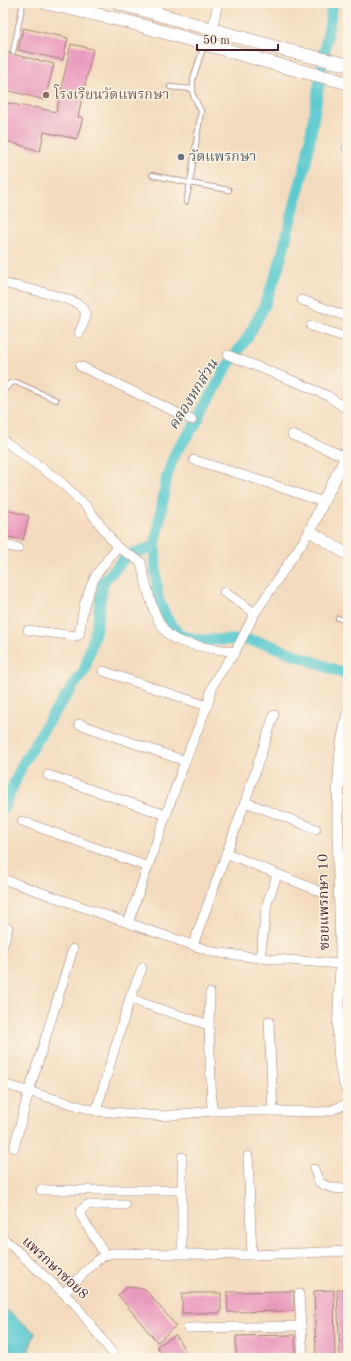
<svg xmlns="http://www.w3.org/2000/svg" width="351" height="1361" font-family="'Old Standard TT','Noto Serif Thai',serif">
<rect width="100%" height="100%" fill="#fcf5e5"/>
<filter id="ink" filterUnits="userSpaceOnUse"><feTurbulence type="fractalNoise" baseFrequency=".025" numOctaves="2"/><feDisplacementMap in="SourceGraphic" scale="8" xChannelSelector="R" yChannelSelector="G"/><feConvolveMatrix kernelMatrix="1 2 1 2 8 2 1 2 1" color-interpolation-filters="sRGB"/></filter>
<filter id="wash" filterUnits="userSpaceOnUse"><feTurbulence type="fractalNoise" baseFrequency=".012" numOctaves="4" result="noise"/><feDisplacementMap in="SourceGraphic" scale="16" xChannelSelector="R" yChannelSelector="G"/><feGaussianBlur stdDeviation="0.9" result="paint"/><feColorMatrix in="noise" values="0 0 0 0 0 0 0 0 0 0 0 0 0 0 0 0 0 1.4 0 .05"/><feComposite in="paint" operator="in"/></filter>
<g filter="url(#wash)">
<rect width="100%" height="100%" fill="#f4dbbd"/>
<!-- water -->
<path fill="#5dcad2" stroke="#54747e" d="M3 1307 35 1333 26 1358H3Z"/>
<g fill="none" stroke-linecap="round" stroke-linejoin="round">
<!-- canal -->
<g stroke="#5dcad2" stroke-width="11">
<path d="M333 3 306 162 278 269 264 307 248 337 226 368 195 425 175 453 167 476 155 546 156 575 158 598 166 617 179 635 199 640H247L267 644 348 675"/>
<path d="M3 809 23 763 51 717 84 671 97 625 103 582 127 556 155 546"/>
</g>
</g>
<g id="blocks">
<!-- building -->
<g fill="#e89abd">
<path d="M23 28 68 38 63 60 18 50Z"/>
<path d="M71 44 93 49 78 117H83L77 139 44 132 40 151 3 140V102L33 108 34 107 56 112Z"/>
<path d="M3 52 54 64 45 100 3 89Z"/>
<path d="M3 509 29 516 23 540 3 536Z"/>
<path d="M127 1287 145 1289 176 1326 157 1342 118 1295Z"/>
<path d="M348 1289V1356H340L337 1290Z"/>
<path d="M334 1290 335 1357 316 1358 314 1291Z"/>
<path d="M294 1291V1311L228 1312 227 1292Z"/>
<rect x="182" y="1293" width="39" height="20"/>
<path d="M176 1335 189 1358H163L157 1346Z"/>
<path d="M295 1335 296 1357 236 1358V1336Z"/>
</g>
</g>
</g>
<g filter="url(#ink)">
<use href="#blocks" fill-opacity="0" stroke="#9f7d74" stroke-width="1"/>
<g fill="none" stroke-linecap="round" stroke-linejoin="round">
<defs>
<g id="service">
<path d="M158 13 161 3"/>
<path d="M204 45 193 79V95L201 111 190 183 229 190"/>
<path d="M13 52 23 3"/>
<path d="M170 87 193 89"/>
<path d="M152 175 190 183 186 202"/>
<path d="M3 392 10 383 16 382 56 400"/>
<path d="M338 618 348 622"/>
</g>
<g id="minor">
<path d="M212 30 218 3"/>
<path d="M347 148H348"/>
<path d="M3 283C18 287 77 297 84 309 88 317 82 326 79 333"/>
<path d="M302 300 348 317"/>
<path d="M311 326 348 338"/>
<path d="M228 355 301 384 328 396 348 410"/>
<path d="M80 366 192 420"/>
<path d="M292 435 346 457"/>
<path d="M3 440 61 482 87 507 117 547 141 562C146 583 154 631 177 640 196 648 215 648 235 652L217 677 213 685 207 706 185 761 128 923"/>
<path d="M194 460 262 481 323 502"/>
<path d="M3 545 18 548"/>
<path d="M224 592 255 613"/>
<path d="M28 630 76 636 79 635 84 605 91 586 96 575 117 547"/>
<path d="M235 652 255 613 310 531"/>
<path d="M103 671 207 706"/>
<path d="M79 724 185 761"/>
<path d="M48 775 166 815"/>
<path d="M245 802 316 829"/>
<path d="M22 821 148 867"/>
<path d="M226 853 321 892"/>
<path d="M3 879 128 923 213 952 260 958 341 964"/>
<path d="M3 945 8 928"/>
<path d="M193 945 245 802 274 715"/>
<path d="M260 958 267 904 277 875"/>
<path d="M130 998 142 968"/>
<path d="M269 1021 273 1111"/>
<path d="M209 1025 210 993"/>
<path d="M3 1084 96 1111 163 1116 212 1111H273L321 1112 332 1110 348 1103"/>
<path d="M96 1111 130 998 142 1003 209 1025 212 1111"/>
<path d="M14 1148 29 1091 73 949"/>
<path d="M248 1156 252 1255"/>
<path d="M314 1169 319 1182C328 1188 337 1190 348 1188"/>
<path d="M41 1190H181"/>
<path d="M3 1238 75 1304 116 1358"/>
<path d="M182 1253V1157"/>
<path d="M105 1255 80 1214 81 1210 87 1205H125"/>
<path d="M64 1293 96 1261 105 1255 114 1253 252 1255 348 1251"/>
<path d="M299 1294 303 1358"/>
<path d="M188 1328 301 1326"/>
</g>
<g id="tertiary">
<path d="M348 453 323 502 310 531 348 555"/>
<path d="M348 713C346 725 342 739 341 751 334 822 341 893 341 964 340 997 333 1063 348 1091"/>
</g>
<g id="secondary">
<path d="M46 3 129 22 282 66 348 83"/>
<path d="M119 3 285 50 348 65"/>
</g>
</defs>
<!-- service casing -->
<use href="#service" stroke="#9f7d74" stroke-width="6"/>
<!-- minor casing -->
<use href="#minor" stroke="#9f7d74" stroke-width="10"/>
<!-- tertiary casing -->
<use href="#tertiary" stroke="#9f7d74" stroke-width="12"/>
<!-- secondary casing -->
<use href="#secondary" stroke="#9f7d74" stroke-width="14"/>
<!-- service -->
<use href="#service" stroke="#fff" stroke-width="4.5"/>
<!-- minor -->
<use href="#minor" stroke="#fff" stroke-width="9"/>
<!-- tertiary -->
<use href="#tertiary" stroke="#fff" stroke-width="11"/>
<!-- secondary -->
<use href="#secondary" stroke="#fff" stroke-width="13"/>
</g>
</g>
<!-- markers -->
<circle fill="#8d6e63" stroke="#fcf5e5" stroke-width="1.5" cx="46" cy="95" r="4"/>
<circle fill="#6b7280" stroke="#fcf5e5" stroke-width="1.5" cx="181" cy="157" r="4"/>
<g text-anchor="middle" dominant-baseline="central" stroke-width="3" stroke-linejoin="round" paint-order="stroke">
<!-- education labels -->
<g font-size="14" fill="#785e54" stroke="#fcf5e5" text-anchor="start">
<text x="54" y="95">โรงเรียนวัดแพรกษา</text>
</g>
<!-- worship labels -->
<g font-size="14" fill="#5b616d" stroke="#fcf5e5" text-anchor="start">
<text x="189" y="157">วัดแพรกษา</text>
</g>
<!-- street labels -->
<g font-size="14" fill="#4a1f2b" stroke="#fcf5e5">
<text transform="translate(324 902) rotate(-91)">ซอยแพรกษา 10</text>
<text transform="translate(55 1268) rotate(43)">แพรกษาซอย8</text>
</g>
<!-- water labels -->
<g font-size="15" font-style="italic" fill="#50525d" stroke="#fcf5e5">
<text transform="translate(194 395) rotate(-58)">คลองหกส่วน</text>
</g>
</g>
<!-- margin -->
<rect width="351" height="1361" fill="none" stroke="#fcf5e5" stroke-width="16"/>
<!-- scale -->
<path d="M197 44v6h81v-6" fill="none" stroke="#4a1f2b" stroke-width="2"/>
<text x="203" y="44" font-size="12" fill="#4a1f2b" stroke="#fcf5e5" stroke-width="3" paint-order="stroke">50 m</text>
</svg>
